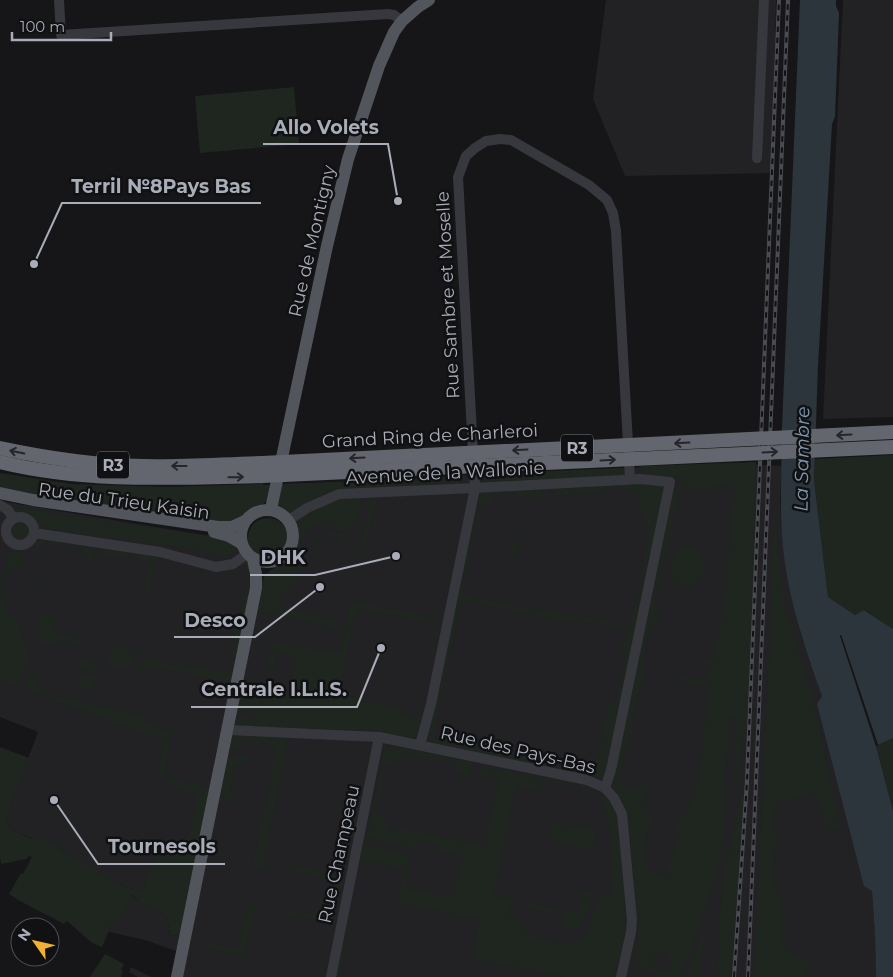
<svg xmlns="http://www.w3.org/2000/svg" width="893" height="977" font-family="Montserrat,sans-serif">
<rect width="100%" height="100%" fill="#161618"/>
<!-- built -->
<g fill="#222225">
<path d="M606 0H776L772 173 625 176 593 99Z"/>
<path d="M843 0H893V417L823 419Z"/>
<path d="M730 463 782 466 780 498 781 522 786 571 801 635 822 696 872 891 875 935 876 977H178L253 602 264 577 271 570 289 560 296 551 299 540 298 527 293 518 284 510 282 484 400 480 479 476 480 474 539 472Z"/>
<path d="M0 501 233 540 237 548 249 559 253 574 237 671 216 753 198 852 168 858 157 855 141 892 123 886 90 868 64 852 58 846 33 839 9 828 6 818 38 732 0 717V682L29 656 19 626 17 622 0 607Z"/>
<path d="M130 895 140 901V903L158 911 167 918 170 935 181 936 176 951 145 940 109 932 112 923 116 925Z"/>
<path d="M131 967 147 975 152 977H138L129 972Z"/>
</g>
<!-- green -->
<g fill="#1e261f">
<path d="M294 87 299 144 200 153 195 96Z"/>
<path d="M893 455V629L865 610 855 615 828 597 814 480 815 459Z"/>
<path d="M756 462 750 675 747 721H746L736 790 734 775 737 719 729 718 726 768V824L721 850V860L687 962 679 977H649L666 970 671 971 675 970 667 962 670 959 662 950 651 959 657 968 654 972 648 970 633 962 639 938 630 838 623 802 615 790 613 781 650 599H653L657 601 655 606 659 615 656 627 652 626C646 642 640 660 645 677L640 684 621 772 620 783 628 787 638 789 640 784 651 785 648 795 644 794V801L647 803V814L652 818C645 841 643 848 648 872L667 875 678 837V833L676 830 680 819 692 803 700 768 709 687 678 681 679 676 708 681 711 666 699 663 700 659 714 660 721 621 726 584 728 557 735 491C728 485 726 484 716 485L712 493 709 487H701L689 491 679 483 678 476H645L640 466Z"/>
<path d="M621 468 622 471 615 476 497 482 484 481 479 476 480 474Z"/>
<path d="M0 473 72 484 169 487 256 484 263 482V485H273L268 501 248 512 239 521 232 525 46 499 0 488Z"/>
<path d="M467 475 460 483 455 484 367 487 362 489 340 488 328 492 314 499 296 511 290 512 277 507 282 484 411 479Z"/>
<path d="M649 483 661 484 664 489 647 587H642L648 530 636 494C626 486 614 488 602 489L599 497 594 493 589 492 570 495H553L555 489Z"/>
<path d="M674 488 678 497 658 589 653 591 670 491Z"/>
<path d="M542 489 545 497 518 498 517 493H493L492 501 480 505 477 502 482 492Z"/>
<path d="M348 497 361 498C360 506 361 515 356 522 350 532 331 532 326 521 312 522 306 533 299 544L298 527 302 516 336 500Z"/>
<path d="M371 498 377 499 363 555 361 556 359 555Z"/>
<path d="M774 502 778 556 786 611 811 690 835 801 841 828 828 829 820 808 812 793 776 803 772 820 776 834 774 864 775 888 780 896 783 910 781 939 788 951 804 958 811 966 804 977 789 976 786 977H754L770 639Z"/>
<path d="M6 505 51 513 225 538 229 540 236 548C233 555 228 556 221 556 206 555 191 548 176 546 133 540 90 536 48 528 32 525 35 506 13 512Z"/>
<path d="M477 514 465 578 462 573 475 515Z"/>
<circle cx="268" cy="538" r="20"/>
<circle cx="20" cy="531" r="10"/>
<path d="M520 525 522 526 516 553 510 552 512 542 515 543Z"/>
<path d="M353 532 355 533 350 536H324L321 539 319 554 314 553 318 539 324 533 347 534Z"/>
<path d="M47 538 63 542 67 545 92 549 95 553 93 559 90 560 86 557 84 554V550L43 543 36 553 40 600 45 604 38 603 34 549 39 540Z"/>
<path d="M690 544 699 550 705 566 701 578 697 582 687 588C680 585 675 584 670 578 672 562 674 551 690 544Z"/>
<path d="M297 548 300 550V548L308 554 301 558 296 584 282 593 279 608 337 620V625L347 626 351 601 437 618 439 622 412 619 370 610 369 611 356 609 338 694 350 698 401 708V715C417 720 426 718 416 737L411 739 374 731 257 726H240L237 721 239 716 254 719 255 713 235 708 240 686 264 691V696L281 699 286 698 289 694 300 696 302 688 297 686 298 681 291 680 296 656 277 652 273 670 267 669 272 644 262 641 261 644 250 642V637L273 643 340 653 346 630 256 611C258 602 261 582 265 576 274 564 292 564 297 548Z"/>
<path d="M103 549 126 552 124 557 111 554H105L101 569H98Z"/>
<path d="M12 551 20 552 23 557 24 566 12 568C9 573 2 579 1 585 0 596 6 622 21 617L22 620 17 622 19 626 29 656 18 686 1 681 0 682V580C3 577 6 572 6 568 7 559 3 557 12 551Z"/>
<path d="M134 553 156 556 148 595 144 592 151 562 133 557Z"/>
<path d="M246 560C253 568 255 575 251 585H245L246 581 249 580 251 572 246 574 247 568 238 566 236 574 227 572 228 568Z"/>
<path d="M463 584 462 596 565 614 628 624 631 620 637 596 643 597 608 772 602 778 574 774 563 770 562 766 594 771 610 700 616 702 626 656 619 652 624 639 627 641 629 628 568 619 563 622 461 599 433 735 436 739 554 763 553 768 433 743 428 737 460 585Z"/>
<path d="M245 594 250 595 236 660 230 657 243 600 241 599 242 595Z"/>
<path d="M38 614 56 618 52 632 87 640 85 644C77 644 69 640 61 641 53 642 49 647 41 643Z"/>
<path d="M112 646 135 651 132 666H107Z"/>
<path d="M153 659 175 666 177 663 220 672 235 673 230 684 173 670 138 668 139 660Z"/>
<path d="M82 660 95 663 96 666 97 673 81 669 80 662Z"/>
<path d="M33 675 39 689 47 694 146 716 144 724 170 732 165 777 211 788 181 936 170 935 167 918 158 911 139 903 140 901 131 895 116 925 112 924 102 947 92 943 67 921 64 924 18 900 9 894 21 873 23 874 32 857 29 856 26 859 1 864 0 857V747L29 758 6 818 9 828 32 839 35 836 58 846 64 852 123 886 141 892 157 854 168 858 175 842 186 846 198 795C186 790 159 786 159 770 159 761 163 751 164 742L25 688C25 683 28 677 33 675Z"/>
<path d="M85 675 95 677 92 691 72 687Z"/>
<path d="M241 734 288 739 262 870 252 867 273 773 271 772 276 746 242 739 241 746 238 750 233 747 229 742 232 738Z"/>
<path d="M893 738V811L876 746Z"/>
<path d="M392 746 469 762 472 765 468 776 457 773V763L407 753 389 766H381C383 758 384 751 392 746Z"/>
<path d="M235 755 249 758V760L235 766 230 789 236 798 241 800V804L226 800 219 789 225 760Z"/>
<path d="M480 766 500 771 501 768 512 772 541 779 538 790 516 785 493 896 513 900 507 914 516 917 530 936 573 945 582 939 588 931 600 895 603 893 613 894 611 860 613 842 603 801 600 798 604 795 616 808 620 829 626 926 623 949 613 977H567L473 959 479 918 457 915 398 903 405 869 376 862 361 861 363 843 411 856 407 880 408 888 440 896 441 892 453 895 463 856 439 851V844L417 840 413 850 368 837V830H369L372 811C382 814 386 822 388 831L394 832 395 827 485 846 499 778 479 775Z"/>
<path d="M380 774H384L379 804 374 803Z"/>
<path d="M551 780 584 787 598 794 593 796 584 789 550 782Z"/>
<path d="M746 782 731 977H717L721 904 725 869 743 786Z"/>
<path d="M553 823 596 830 592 850 549 841Z"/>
<path d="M293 865 343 876 339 898 333 887 320 876 291 870Z"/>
<path d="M584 888 591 893 592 896C587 910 586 922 573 930L564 926 561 920 563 910 579 913Z"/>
<path d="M529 903 555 909 554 914 527 908Z"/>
<path d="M248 904 256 906 244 955 205 947 206 942 238 949Z"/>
<path d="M325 905 337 907 333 924 283 913 284 909 312 915 314 910 317 911 318 908 324 909Z"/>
<path d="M350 915 352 916 339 977H336Z"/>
<path d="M708 920 699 971V977H685C695 959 699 938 708 920Z"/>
<path d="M105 954 124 964 121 970 123 971 121 977H83H90Z"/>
</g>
<!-- water -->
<path fill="#2c353c" d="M800 0H836V6L839 13 835 117 832 124 818 366 814 480 828 597 855 615 864 610 893 629V738L878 745 841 635 840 636 876 746 893 811V977H876L875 935 872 891 864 886 817 704 822 696C805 648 788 599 783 547 779 508 782 468 782 428Z"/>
<!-- pier -->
<path fill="#161618" d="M840 635H841L878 745 876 746Z"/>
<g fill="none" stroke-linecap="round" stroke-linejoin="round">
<!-- minor -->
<g stroke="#37383d" stroke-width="10">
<path d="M59 0 61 35 388 14 394 15 402 21"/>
<path d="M757 158 764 0"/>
<path d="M0 505 8 510 13 518"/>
<circle cx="20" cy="531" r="14"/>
<path d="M289 520 307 508 339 494 475 488 640 479 670 482 611 770 605 788"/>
<path d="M34 533 160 552 216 567 233 564 247 554"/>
<path d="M228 730 379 737 587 780 605 788 614 798 622 814 632 920 631 932 621 977"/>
<path d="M420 745 431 704 475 488 458 177 466 156 475 148 486 141 500 139 511 140 589 185 607 200 613 213 616 231 630 479"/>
<path d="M331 977 379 737"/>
</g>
<!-- major -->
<g stroke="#53555c" stroke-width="12">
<path d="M0 493 33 500 218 527H232L245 521"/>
<path d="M271 509 327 246 348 159 379 66 394 32 402 21 418 7 429 0"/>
<circle cx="267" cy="536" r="26"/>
<path d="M214 532 229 536 241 543"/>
<path d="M177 977 256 588V574L253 559"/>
</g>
<!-- highway -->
<g stroke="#63666e" stroke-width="14">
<path d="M0 448C47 458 95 465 143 466 183 467 222 464 262 463"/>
<path d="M0 462C85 483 175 478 262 476"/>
</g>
<defs>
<g id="rail">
<path d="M734 977 747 781 779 0"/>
<path d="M748 977 788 0"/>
</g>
</defs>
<!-- rail casing -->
<use href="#rail" stroke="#4a4c52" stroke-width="4"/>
<!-- rail -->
<use href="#rail" stroke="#111113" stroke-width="2" stroke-dasharray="5.5" stroke-linecap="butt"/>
<!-- highway-bridge -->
<g stroke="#63666e" stroke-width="14">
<path d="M262 463 893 432"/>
<path d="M262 476 893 447"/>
</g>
</g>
<!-- one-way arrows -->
<defs><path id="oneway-shaft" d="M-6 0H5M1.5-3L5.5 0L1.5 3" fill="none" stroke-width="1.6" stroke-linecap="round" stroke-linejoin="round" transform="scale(1.25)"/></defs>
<g stroke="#26262a">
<use href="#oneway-shaft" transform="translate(844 435) rotate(177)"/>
<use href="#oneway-shaft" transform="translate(682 443) rotate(177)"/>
<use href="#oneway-shaft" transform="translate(520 450) rotate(177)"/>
<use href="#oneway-shaft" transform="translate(17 452) rotate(-168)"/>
<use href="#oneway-shaft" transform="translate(770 452) rotate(-3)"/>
<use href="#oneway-shaft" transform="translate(357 458) rotate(177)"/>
<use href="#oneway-shaft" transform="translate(608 460) rotate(-3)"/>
<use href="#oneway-shaft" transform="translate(179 466) rotate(180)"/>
<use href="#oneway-shaft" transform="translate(236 477) rotate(-1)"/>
</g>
<g text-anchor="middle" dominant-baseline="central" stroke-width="5" stroke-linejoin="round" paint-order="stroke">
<!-- shield labels -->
<g fill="#111113" stroke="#7b7e86" stroke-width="1">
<rect x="561" y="434.5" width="32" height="27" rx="4"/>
<rect x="97" y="451.5" width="32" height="27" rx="4"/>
</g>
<g font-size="16" font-weight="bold" fill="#a8adb8">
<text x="577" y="448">R3</text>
<text x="113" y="465">R3</text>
</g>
<!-- street labels -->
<g font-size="18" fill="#a8adb8" stroke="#111113">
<text transform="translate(312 241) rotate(-77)">Rue de Montigny</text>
<text transform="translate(448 295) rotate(-93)">Rue Sambre et Moselle</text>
<text transform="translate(430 436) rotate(-3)">Grand Ring de Charleroi</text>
<text transform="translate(445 473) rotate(-3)">Avenue de la Wallonie</text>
<text transform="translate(124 501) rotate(8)">Rue du Trieu Kaisin</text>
<text transform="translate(518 750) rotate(13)">Rue des Pays-Bas</text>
<text transform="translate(339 854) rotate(-78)">Rue Champeau</text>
</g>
<!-- water labels -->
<g font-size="19" font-style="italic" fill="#7f9bb3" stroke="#111113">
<text transform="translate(802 459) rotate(-89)">La Sambre</text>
</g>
</g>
<!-- callouts -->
<path fill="none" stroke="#a8adb8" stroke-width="2" d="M398 201L388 144H263M34 264L62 203H261M396 556L315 575H250M320 587L255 637H174M381 648L357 707H191M54 800L98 864H225"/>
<g fill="#a8adb8" stroke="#111113" stroke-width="2">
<circle cx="398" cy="201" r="5"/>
<circle cx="34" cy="264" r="5"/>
<circle cx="396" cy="556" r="5"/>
<circle cx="320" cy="587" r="5"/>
<circle cx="381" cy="648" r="5"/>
<circle cx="54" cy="800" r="5"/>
</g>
<g font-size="19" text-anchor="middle" font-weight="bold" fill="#a8adb8" stroke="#111113" stroke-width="5" stroke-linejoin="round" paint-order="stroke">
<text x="326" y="134">Allo Volets</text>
<text x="161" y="193">Terril №8Pays Bas</text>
<text x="283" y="564">DHK</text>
<text x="215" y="627">Desco</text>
<text x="274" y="696">Centrale I.L.I.S.</text>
<text x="162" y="853">Tournesols</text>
</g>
<!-- north arrow -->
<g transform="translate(35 942) rotate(304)"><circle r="24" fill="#111113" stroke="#4d4f55"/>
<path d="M0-4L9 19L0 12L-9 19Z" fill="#f2b134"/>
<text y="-8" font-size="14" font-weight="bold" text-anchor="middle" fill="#a8adb8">N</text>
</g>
<!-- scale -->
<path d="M12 32v8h99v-8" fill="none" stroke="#a8adb8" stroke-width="2.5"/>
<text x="20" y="32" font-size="15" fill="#a8adb8" stroke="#111113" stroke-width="4" paint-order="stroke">100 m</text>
</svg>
